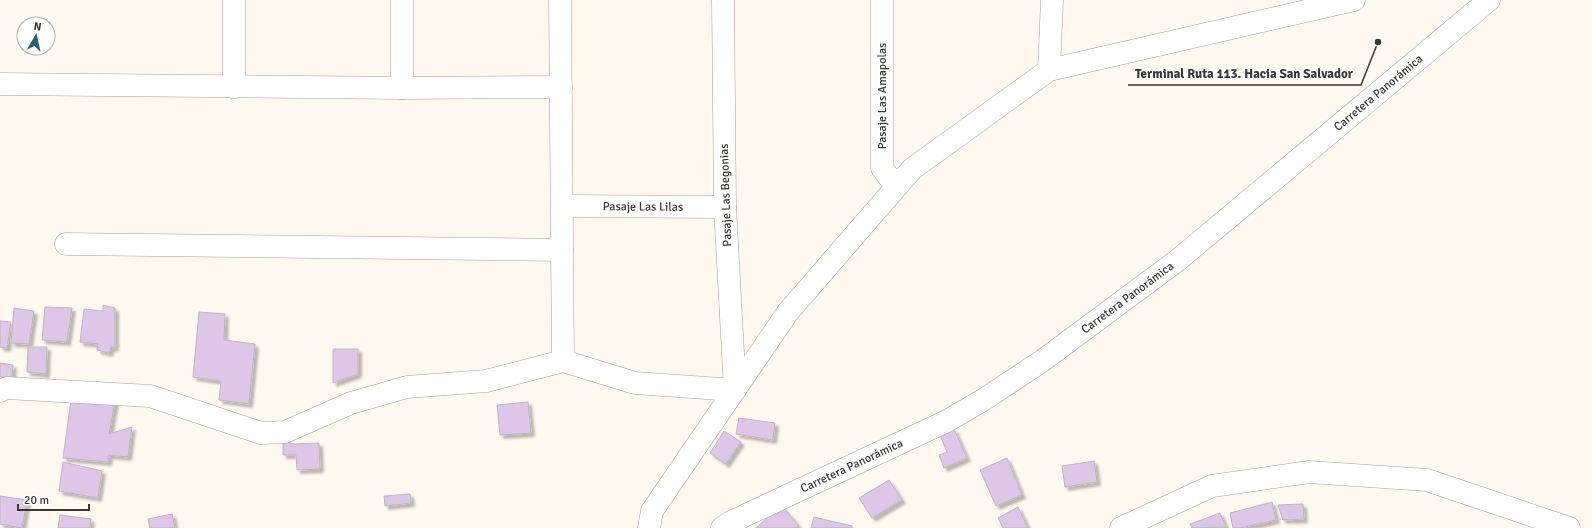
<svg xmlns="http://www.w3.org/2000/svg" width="1592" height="528" font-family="Signika,sans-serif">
<defs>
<filter id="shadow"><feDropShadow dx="3.5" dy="3.5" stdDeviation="1" flood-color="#0004"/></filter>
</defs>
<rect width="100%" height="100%" fill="#fff8ef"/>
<!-- building -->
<g fill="#ddc6e8" stroke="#bcb5bf" filter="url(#shadow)">
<path d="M103 305 115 308V348L111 347 109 353 97 350 98 344 80 342 84 309 103 311Z"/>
<path d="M45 307 72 308 67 342 42 340Z"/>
<path d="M14 308 34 311 29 344 11 343Z"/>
<path d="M199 312 225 314 224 340 255 344 249 404 219 400 221 381 193 377Z"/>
<path d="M0 321 11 322 7 348 0 347Z"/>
<path d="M28 347H47L46 374 27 372Z"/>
<path d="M333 349H358V374L333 383Z"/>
<path d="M0 363 13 365 12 378 0 377Z"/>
<path d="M72 393 116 396 109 434 132 427 128 457 109 455 108 462 63 458Z"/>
<path d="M528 402 531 433 500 435 497 405Z"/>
<path d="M739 418 775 423 773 440 736 434Z"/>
<path d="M954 429 967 458 944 468 939 455 947 452 940 435Z"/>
<path d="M724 431 741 442 726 464 710 453Z"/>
<path d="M283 441 294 444 319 443 320 469 297 470 296 455H283Z"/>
<path d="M1007 458 1022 495 996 506 980 470Z"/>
<path d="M1094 461 1097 482 1065 487 1062 466Z"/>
<path d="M63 462 102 471 98 498 59 491Z"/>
<path d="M889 480 902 500 872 518 859 498Z"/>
<path d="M410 494 411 503 385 506 384 496Z"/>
<path d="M0 496 27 500 22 528 0 524Z"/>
<path d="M1272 502 1276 520 1240 528H1233L1230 513Z"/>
<path d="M1303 504 1304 519 1283 520 1278 505Z"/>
<path d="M781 505 799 526 796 528H756Z"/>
<path d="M1018 507 1028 528H1003L998 518Z"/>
<path d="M1220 513 1226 527 1192 528 1190 524Z"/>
<path d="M172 514 175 528H150L148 519Z"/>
<path d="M60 515 91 519 90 528H58Z"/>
<path d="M814 517 852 526V528H811Z"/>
</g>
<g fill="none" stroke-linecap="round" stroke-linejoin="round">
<defs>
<g id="minor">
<path d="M234 0V87"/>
<path d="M560 0 563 361"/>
<path d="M882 0V168L896 187"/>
<path d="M1049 70 1052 0"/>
<path d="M0 84 402 88 561 87"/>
<path d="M402 88V0"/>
<path id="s1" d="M562 206 725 207"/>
<path d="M66 244 562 250"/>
<path d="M0 391 7 388 150 396 261 433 285 432 351 403 407 387 486 381 563 361 635 383 735 390 725 207 723 0"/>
<path d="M649 528 652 511 788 312 912 169 1049 70 1354 0"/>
<path id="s2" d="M722 528 731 522 947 421 983 400 1042 361 1178 260 1489 0"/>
<path d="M1121 528 1212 486 1309 472 1427 480 1569 528"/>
</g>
</defs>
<!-- minor casing -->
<use href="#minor" stroke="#a59f96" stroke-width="23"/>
<!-- minor -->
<use href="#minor" stroke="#fff" stroke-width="22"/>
</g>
<g text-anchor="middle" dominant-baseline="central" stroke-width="3" stroke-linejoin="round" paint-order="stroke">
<!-- street labels -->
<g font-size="12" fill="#393633" stroke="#fff">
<text stroke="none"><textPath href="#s2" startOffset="792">Carretera Panorámica</textPath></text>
<text transform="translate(882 96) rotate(-90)">Pasaje Las Amapolas</text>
<text transform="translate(726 195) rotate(-92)">Pasaje Las Begonias</text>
<text stroke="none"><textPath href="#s1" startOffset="81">Pasaje Las Lilas</textPath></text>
<text stroke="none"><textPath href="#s2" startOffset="468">Carretera Panorámica</textPath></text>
<text stroke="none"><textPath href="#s2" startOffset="144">Carretera Panorámica</textPath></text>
</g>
</g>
<!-- callouts -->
<path fill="none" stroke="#393633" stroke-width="1.5" d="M1378 42L1361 85H1128"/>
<circle fill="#393633" stroke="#fff" stroke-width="1.5" cx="1378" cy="42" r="4"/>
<g font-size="13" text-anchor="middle" font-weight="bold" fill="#393633" stroke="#fff" stroke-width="3" stroke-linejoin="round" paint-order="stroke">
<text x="1244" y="78">Terminal Ruta 113. Hacia San Salvador</text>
</g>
<!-- north arrow -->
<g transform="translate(36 36) rotate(9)"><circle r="19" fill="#ffffff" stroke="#b0afad"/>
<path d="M0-3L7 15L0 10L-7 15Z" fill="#1a6570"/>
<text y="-6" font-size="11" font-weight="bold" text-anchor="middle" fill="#393633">N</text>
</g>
<!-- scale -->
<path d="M18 504v6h71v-6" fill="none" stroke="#393633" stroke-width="2"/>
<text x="24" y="504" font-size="12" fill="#393633" stroke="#ffffff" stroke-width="3" paint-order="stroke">20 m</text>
</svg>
